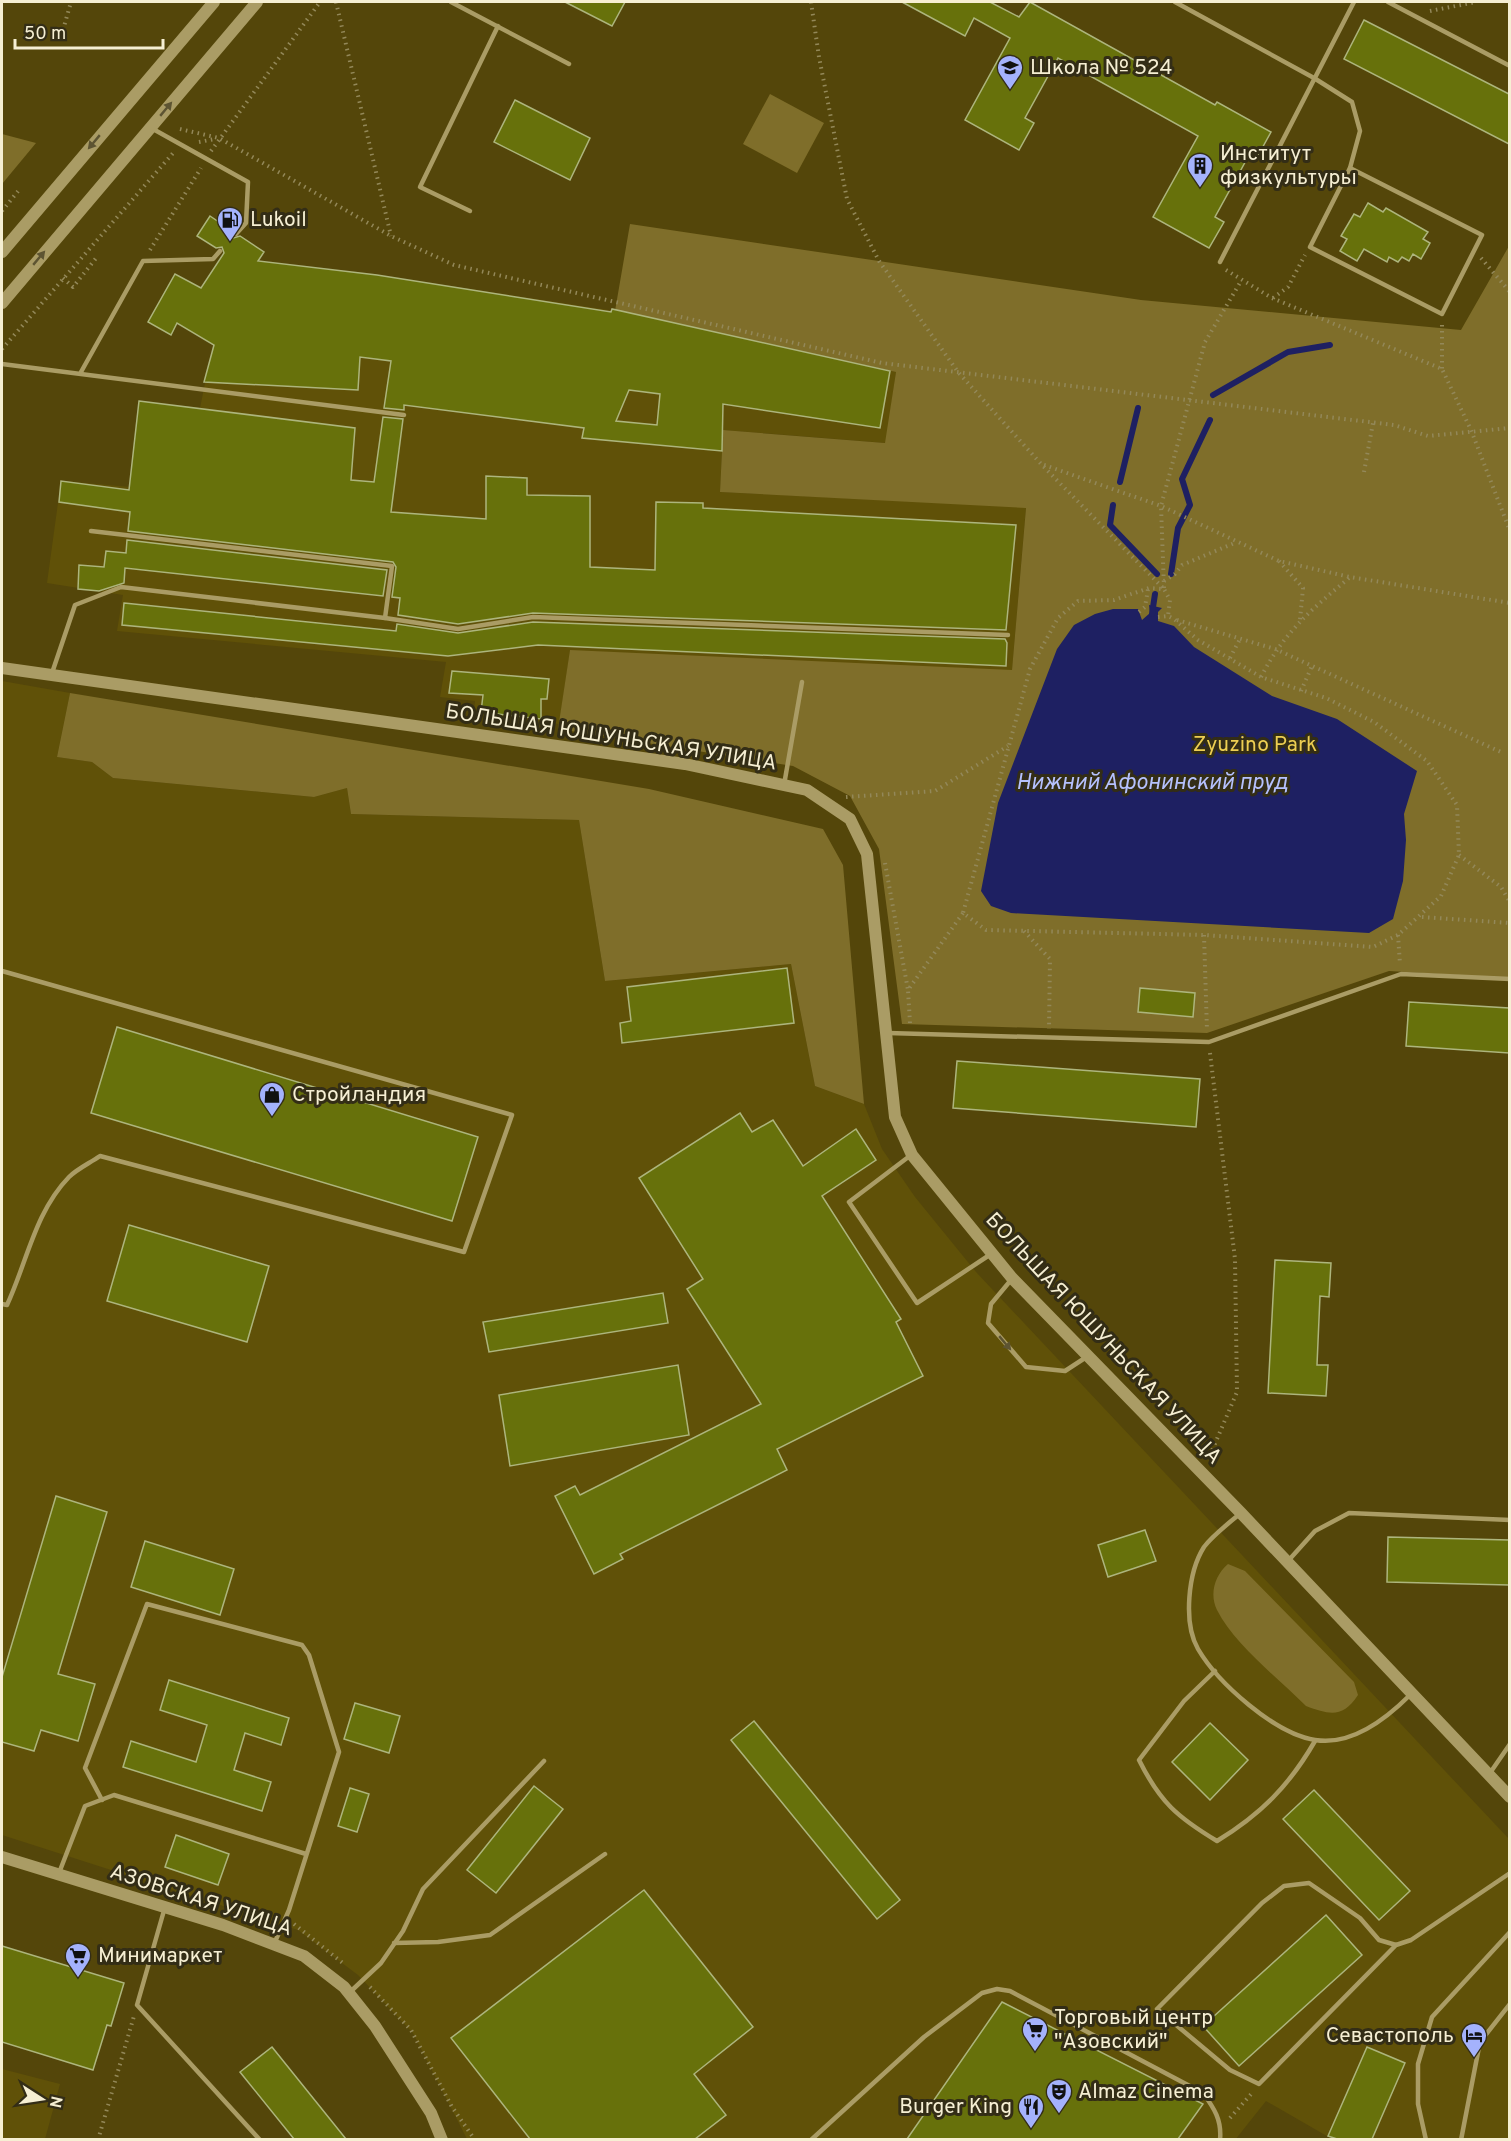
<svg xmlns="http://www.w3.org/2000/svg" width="1511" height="2141" font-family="Overpass,sans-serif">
<rect width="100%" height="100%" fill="#54460a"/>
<!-- built -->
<g fill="#605108">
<path d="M276 263 377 275 615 311 896 372 886 443 723 430 720 492 1026 507 1012 671 570 651 559 724 474 715 475 701 440 697 446 662 117 631 123 595 47 583 61 481 131 487 139 401 200 408 211 354Z"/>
<path d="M2 681 70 693 57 757 92 762 113 778 314 797 347 788 351 814 579 820 605 981 791 964 815 1086 864 1104 882 1149 915 1197 976 1272 1509 1839V2139H1332L1266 2101 1235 2140 467 2139 413 2033 358 1975 298 1930 2 1835Z"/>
<path d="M2 2069 60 2084 45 2139H2Z"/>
</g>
<!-- green -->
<g fill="#7f6e2a">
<path d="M770 94 824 123 797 173 743 144Z"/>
<path d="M2 134 36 143 2 184Z"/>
<path d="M630 224 1141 300 1461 330 1509 246V978L1389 971 1207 1033 902 1024 879 849 850 796 793 766 558 729 570 650 1012 670 1026 508 720 492 723 430 885 443 896 372 615 311Z"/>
<path d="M70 693 649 789 823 829 843 865 864 1104 815 1086 791 964 605 981 579 820 351 814 347 788 314 797 113 778 92 762 57 757Z"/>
<path d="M1228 1564 1245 1571 1354 1682 1358 1695C1343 1718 1330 1715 1306 1706 1278 1678 1235 1645 1217 1610 1209 1594 1215 1575 1228 1564Z"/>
</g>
<!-- water -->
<path fill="#1e2062" d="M1149 605 1162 608 1158 612V621L1174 626 1194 647 1272 696 1337 719 1417 771 1404 814 1406 840 1403 881 1393 919 1369 933 1011 913 991 906 981 891 998 803 1057 649 1074 625 1095 614 1113 609H1138L1142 620 1150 613Z"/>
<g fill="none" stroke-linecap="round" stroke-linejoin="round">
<!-- stream -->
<g stroke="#1e2062" stroke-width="6">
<path d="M1213 395 1288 352 1330 345"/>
<path d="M1120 482 1138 408"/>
<path d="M1113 505 1110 525 1157 574"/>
<path d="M1171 574 1178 528 1190 505 1182 479 1210 420"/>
<path d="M1152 614 1155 594"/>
</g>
</g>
<!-- building -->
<g fill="#67710b" stroke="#adb57d" stroke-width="1.5" fill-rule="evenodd">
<path d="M565 2H625L612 26Z"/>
<path d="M902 2H990L1019 17 1030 2 1215 105 1217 102 1271 132 1255 161 1248 157 1215 217 1224 222 1209 248 1153 217 1198 136 1058 58 1025 118 1034 123 1019 150 965 120 1010 38 974 18 965 36Z"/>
<path d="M1364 20 1509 94V144L1344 59Z"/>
<path d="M515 100 590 138 570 180 494 142Z"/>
<path d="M1368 203 1383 212 1386 208 1428 232 1423 239 1430 243 1421 259 1413 254 1409 261 1402 257 1398 262 1389 257 1387 262 1364 249 1357 261 1340 251 1347 239 1341 236 1354 214 1360 217Z"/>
<path d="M210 216 232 231 233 238 240 236 264 252 258 261 377 275 611 312 612 309 890 371 880 428 723 404 722 451 582 438 584 428 404 405V410L384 408 391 361 360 357 358 390 204 382 214 345 177 323 171 335 148 322 175 274 201 288 224 253 222 247 216 248 197 236ZM629 390 660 394 657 425 616 421Z"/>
<path d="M139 401 355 428 351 480 374 482 383 417 403 419 391 512 486 519V476L527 478V495L590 496V567L655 570 656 502 703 503V508L1016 525 1006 630 533 613 458 624 398 615 400 598 392 597 396 567 393 562 128 531 130 512 59 502 61 481 129 490Z"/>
<path d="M127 540 387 570 383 596 125 568 124 583 99 591 78 589 79 565 104 567 106 551 126 553Z"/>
<path d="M124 603 396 631 397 624 458 633 533 622 1005 639 1007 643 1006 666 538 645 448 656 122 625Z"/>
<path d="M452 671 549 679 547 699H541V719L481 712 483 695 449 693Z"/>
<path d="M787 968 794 1023 622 1043 620 1023 631 1021 627 987Z"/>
<path d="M1140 988 1195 993 1193 1017 1138 1012Z"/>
<path d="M1409 1002 1509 1008V1053L1406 1046Z"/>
<path d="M117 1027 478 1137 452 1221 91 1113Z"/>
<path d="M957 1061 1200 1079 1196 1127 953 1108Z"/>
<path d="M740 1113 752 1132 773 1120 803 1166 856 1129 876 1160 822 1196 901 1319 896 1322 923 1376 777 1449 787 1470 620 1554 623 1559 594 1574 555 1496 575 1486 580 1495 761 1404 687 1289 703 1279 639 1178Z"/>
<path d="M129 1225 269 1266 247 1342 107 1301Z"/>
<path d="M1275 1260 1331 1263 1329 1297 1320 1296 1317 1365H1328L1326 1396 1268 1393Z"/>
<path d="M663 1293 668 1323 489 1352 483 1322Z"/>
<path d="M678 1365 689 1435 510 1466 499 1395Z"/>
<path d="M56 1496 107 1512 58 1674 95 1684 78 1741 41 1730 34 1751 2 1742V1677Z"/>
<path d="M1145 1530 1156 1561 1108 1577 1098 1545Z"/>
<path d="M1388 1537 1509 1540V1585L1387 1582Z"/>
<path d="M145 1541 234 1569 220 1615 131 1587Z"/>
<path d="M169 1680 289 1718 281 1745 245 1733 234 1770 271 1782 262 1811 123 1767 131 1741 196 1762 207 1725 160 1710Z"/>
<path d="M355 1703 400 1716 389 1753 344 1739Z"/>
<path d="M754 1721 900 1900 877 1919 731 1740Z"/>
<path d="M1210 1723 1248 1760 1210 1800 1172 1762Z"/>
<path d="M534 1786 563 1809 496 1893 467 1870Z"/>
<path d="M350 1788 369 1794 357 1832 338 1826Z"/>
<path d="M1314 1790 1410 1891 1379 1920 1283 1819Z"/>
<path d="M176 1835 229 1854 218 1885 165 1867Z"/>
<path d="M644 1890 753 2027 694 2074 726 2115 695 2139H530L451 2038Z"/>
<path d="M1326 1915 1362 1955 1239 2066 1203 2026Z"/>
<path d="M2 1946 124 1983 111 2026 107 2025 93 2070 2 2042Z"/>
<path d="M1002 2002 1203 2104 1178 2139H907Z"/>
<path d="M272 2047 346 2139H294L240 2072Z"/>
<path d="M1367 2047 1405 2063 1372 2139H1337L1328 2136Z"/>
</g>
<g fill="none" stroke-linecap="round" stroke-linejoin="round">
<!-- path -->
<g stroke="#938859" stroke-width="4" stroke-dasharray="1.5 4.5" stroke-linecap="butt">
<path d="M336 2 391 236"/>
<path d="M811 2 819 57 847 199 879 261 958 372 1042 465 1163 588"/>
<path d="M1430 11 1476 2"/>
<path d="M63 30 71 2"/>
<path d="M180 129 219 138 391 236 454 265 882 363 1394 425 1428 436 1510 428"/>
<path d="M199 142 215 139"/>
<path d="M211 151 320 2"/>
<path d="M2 211 19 190"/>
<path d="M150 250 201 168"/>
<path d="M1481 258 1510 292"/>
<path d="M1226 270 1272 298 1442 369 1471 430 1510 531"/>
<path d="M63 278 73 287 97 257"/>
<path d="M1273 298 1288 287 1305 255"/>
<path d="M1442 325V369"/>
<path d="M2 349 174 152"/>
<path d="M1044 465 1161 506 1279 561 1350 577 1510 603"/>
<path d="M1364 472 1373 423"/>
<path d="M1279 561 1303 588 1300 620"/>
<path d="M1164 581 1175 574 1182 565 1237 542"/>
<path d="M1164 588 1161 506 1205 342 1241 281"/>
<path d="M1139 612 1145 607 1148 589"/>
<path d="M1158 617 1168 616 1174 619 1198 640 1261 677 1326 698 1374 722 1427 761 1457 805 1459 855 1441 896 1398 935 1373 947 1204 935 986 930 963 913 1030 669 1058 618 1078 601 1114 600 1149 588 1164 589 1170 600 1168 616"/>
<path d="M1177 620 1275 649 1501 752"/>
<path d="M1230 658 1240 639"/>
<path d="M1261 677C1284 632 1312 609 1349 578"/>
<path d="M1301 691 1312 666"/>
<path d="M846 797 935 791 1008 746"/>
<path d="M1459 855 1501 887 1510 902"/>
<path d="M885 863 908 990"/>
<path d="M1422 917 1510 923"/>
<path d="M1024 931 1050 959 1049 1029"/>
<path d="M1204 935 1207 1031"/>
<path d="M1398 935 1400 964"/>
<path d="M910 1023 908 990 963 913"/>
<path d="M1210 1053 1235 1259 1237 1392 1211 1453"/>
<path d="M294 1924 344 1964"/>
<path d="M370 1987 411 2030 452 2107 475 2140"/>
<path d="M1230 2118 1253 2092"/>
<path d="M98 2140 134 2016"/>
</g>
<!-- lane -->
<g stroke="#aa9c65" stroke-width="4.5">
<path d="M451 2 569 64"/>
<path d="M1175 2 1314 78 1352 102 1360 131 1350 168"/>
<path d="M1388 2 1510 66"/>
<path d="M153 129 248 182 246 223 236 234"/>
<path d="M1350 168 1482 235 1442 314 1310 247Z"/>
<path d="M470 211 420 187 498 26"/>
<path d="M1220 262 1354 2"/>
<path d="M2 364 404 415"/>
<path d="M81 372 143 261 213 259 220 251"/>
<path d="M385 618 458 629 533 617 1008 635"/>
<path d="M52 673 75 605 121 587 385 618 392 566 91 531"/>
<path d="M784 785 802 682"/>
<path d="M2 971 512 1115 464 1252 100 1156C90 1163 77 1169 69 1177 35 1212 27 1262 7 1305L2 1304"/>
<path d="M888 1033 1209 1042 1401 974 1510 979"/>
<path d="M911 1155 849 1202 917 1303 991 1254"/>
<path d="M1011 1280 991 1304 988 1323 1026 1367 1065 1371 1088 1356"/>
<path d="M1241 1513C1229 1523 1213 1535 1204 1547 1188 1572 1183 1623 1198 1649 1218 1683 1275 1734 1315 1740 1351 1746 1387 1718 1410 1695"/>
<path d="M1288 1561 1315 1531 1349 1513 1510 1520"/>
<path d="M1215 1671 1184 1701 1139 1760C1160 1802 1177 1817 1217 1841 1261 1814 1289 1786 1315 1741"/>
<path d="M1490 1773 1510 1744"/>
<path d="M102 1800 85 1768 147 1604 302 1645 309 1655 339 1752 289 1910 274 1944"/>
<path d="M59 1873 85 1806 114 1795 306 1854"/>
<path d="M165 1907 137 2005 260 2140"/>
<path d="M394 1943 438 1942 490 1935 605 1854"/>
<path d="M1396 1945 1259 2084 1230 2070 1157 2009 1262 1903 1284 1886 1309 1883 1360 1918 1379 1940 1396 1945 1411 1940 1510 1873"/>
<path d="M349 1993 381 1963 403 1931 423 1889 544 1761"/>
<path d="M811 2140 924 2037 982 1993 997 1989 1010 1991 1203 2093C1214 2108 1222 2120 1220 2140"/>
<path d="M1426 2140 1418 2104V2064L1432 2017 1510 1932"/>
<path d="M1461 2140 1480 2042 1510 2004"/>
</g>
<!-- secondary -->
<g stroke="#aa9c65" stroke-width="12">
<path d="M2 252 214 2"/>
<path d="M2 303 257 2"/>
<path d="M2 668 685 764 807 790 850 819 867 854 895 1117 912 1155 1012 1278 1241 1513 1510 1797"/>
<path d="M2 1857 223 1925 304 1956 344 1987 375 2026 431 2113 442 2140"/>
</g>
</g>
<!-- one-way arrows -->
<defs><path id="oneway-solid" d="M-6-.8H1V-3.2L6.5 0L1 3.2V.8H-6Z" transform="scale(1.5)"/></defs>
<g fill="#5d5432">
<use href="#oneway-solid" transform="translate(166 109) rotate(-50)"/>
<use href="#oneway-solid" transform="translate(94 142) rotate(130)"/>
<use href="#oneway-solid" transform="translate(39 258) rotate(-50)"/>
<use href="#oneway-solid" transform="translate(1005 1343) rotate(50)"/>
</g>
<!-- icons -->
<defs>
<symbol id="school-pin" viewBox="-11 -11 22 30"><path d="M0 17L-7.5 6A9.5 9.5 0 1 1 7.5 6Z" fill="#a4b2fc" stroke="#332d16"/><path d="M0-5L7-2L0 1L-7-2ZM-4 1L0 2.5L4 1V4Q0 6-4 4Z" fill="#111"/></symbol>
<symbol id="building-pin" viewBox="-11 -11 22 30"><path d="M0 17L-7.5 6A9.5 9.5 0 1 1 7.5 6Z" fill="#a4b2fc" stroke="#332d16"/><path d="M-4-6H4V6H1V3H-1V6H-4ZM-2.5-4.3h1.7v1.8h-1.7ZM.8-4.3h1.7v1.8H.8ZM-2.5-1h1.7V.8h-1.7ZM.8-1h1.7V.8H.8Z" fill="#111"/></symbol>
<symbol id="fuel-pin" viewBox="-11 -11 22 30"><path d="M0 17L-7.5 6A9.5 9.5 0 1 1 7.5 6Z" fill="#a4b2fc" stroke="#332d16"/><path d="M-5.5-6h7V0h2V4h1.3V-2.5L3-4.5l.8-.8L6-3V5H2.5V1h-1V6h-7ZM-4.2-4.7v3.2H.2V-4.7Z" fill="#111"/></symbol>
<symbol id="shop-pin" viewBox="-11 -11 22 30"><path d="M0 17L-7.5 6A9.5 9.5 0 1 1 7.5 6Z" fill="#a4b2fc" stroke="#332d16"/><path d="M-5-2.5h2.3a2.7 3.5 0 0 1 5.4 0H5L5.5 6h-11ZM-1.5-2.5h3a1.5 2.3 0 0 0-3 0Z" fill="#111"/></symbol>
<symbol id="supermarket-pin" viewBox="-11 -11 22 30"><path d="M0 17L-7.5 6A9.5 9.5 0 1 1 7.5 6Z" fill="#a4b2fc" stroke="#332d16"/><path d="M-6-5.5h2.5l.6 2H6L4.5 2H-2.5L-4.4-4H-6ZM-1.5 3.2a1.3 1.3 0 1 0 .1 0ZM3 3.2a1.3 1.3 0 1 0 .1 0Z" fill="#111"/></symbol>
<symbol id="hotel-pin" viewBox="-11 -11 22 30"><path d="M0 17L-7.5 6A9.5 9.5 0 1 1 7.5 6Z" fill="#a4b2fc" stroke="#332d16"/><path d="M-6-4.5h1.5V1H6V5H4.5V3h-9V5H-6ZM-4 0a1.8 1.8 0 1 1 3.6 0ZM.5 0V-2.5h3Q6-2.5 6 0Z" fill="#111"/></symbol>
<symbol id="theatre-pin" viewBox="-11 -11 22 30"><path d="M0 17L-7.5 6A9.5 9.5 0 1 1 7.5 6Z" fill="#a4b2fc" stroke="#332d16"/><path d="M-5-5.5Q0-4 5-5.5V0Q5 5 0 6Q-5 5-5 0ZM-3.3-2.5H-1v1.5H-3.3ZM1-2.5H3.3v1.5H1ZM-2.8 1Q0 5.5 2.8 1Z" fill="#111"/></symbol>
<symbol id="restaurant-pin" viewBox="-11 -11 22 30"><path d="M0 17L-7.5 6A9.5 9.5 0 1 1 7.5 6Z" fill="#a4b2fc" stroke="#332d16"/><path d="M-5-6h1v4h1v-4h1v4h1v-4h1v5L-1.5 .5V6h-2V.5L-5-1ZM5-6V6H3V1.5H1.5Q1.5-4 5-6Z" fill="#111"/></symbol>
</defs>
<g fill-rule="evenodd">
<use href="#school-pin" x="995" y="53" width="30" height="40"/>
<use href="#building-pin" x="1185" y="151" width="30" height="40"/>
<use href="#fuel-pin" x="215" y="205" width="30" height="40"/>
<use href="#shop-pin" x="257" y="1080" width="30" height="40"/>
<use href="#supermarket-pin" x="63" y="1941" width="30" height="40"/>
<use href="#supermarket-pin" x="1020" y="2015" width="30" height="40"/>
<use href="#hotel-pin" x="1459" y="2021" width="30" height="40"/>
<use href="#theatre-pin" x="1044" y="2077" width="30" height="40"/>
<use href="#restaurant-pin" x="1016" y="2092" width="30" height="40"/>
</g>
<g text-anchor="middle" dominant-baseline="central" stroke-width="6" stroke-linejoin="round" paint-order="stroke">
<!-- poi labels -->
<g font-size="21" fill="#f6efd3" stroke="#332d16" text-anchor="start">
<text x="1030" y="68">Школа № 524</text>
<text x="1220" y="154">Институт<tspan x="1220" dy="24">физкультуры</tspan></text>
<text x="250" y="220">Lukoil</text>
<text x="292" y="1095">Стройландия</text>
<text x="98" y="1956">Минимаркет</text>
<text x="1054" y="2018">Торговый центр<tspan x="1054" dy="24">"Азовский"</tspan></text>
<text x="1454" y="2036" text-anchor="end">Севастополь</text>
<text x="1078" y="2092">Almaz Cinema</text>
<text x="1012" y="2107" text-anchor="end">Burger King</text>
</g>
<!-- street labels -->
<g font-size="21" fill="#f6efd3" stroke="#332d16">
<text transform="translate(611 738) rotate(9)">БОЛЬШАЯ ЮШУНЬСКАЯ УЛИЦА</text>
<text transform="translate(1103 1339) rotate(47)">БОЛЬШАЯ ЮШУНЬСКАЯ УЛИЦА</text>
<text transform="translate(201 1901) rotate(18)">АЗОВСКАЯ УЛИЦА</text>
</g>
<!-- park labels -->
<g font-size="21" fill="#edce52" stroke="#332d16">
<text x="1255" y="745">Zyuzino Park</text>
</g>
<!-- water labels -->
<g font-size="22" font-style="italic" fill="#b5c1fe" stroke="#332d16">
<text x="1152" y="783">Нижний Афонинский пруд</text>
</g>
</g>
<!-- border -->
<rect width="1511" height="2141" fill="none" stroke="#f6efd3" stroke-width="6"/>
<!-- north arrow -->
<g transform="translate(42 2099) rotate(102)" stroke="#332d16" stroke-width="4.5" paint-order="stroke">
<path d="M0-4.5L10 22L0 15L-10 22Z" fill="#f6efd3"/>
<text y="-9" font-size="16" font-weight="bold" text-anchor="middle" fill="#f6efd3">N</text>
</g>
<!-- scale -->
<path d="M15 39v9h148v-9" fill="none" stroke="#f6efd3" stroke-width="3"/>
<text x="24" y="39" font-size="18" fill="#f6efd3" stroke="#332d16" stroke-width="4.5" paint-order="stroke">50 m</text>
</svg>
